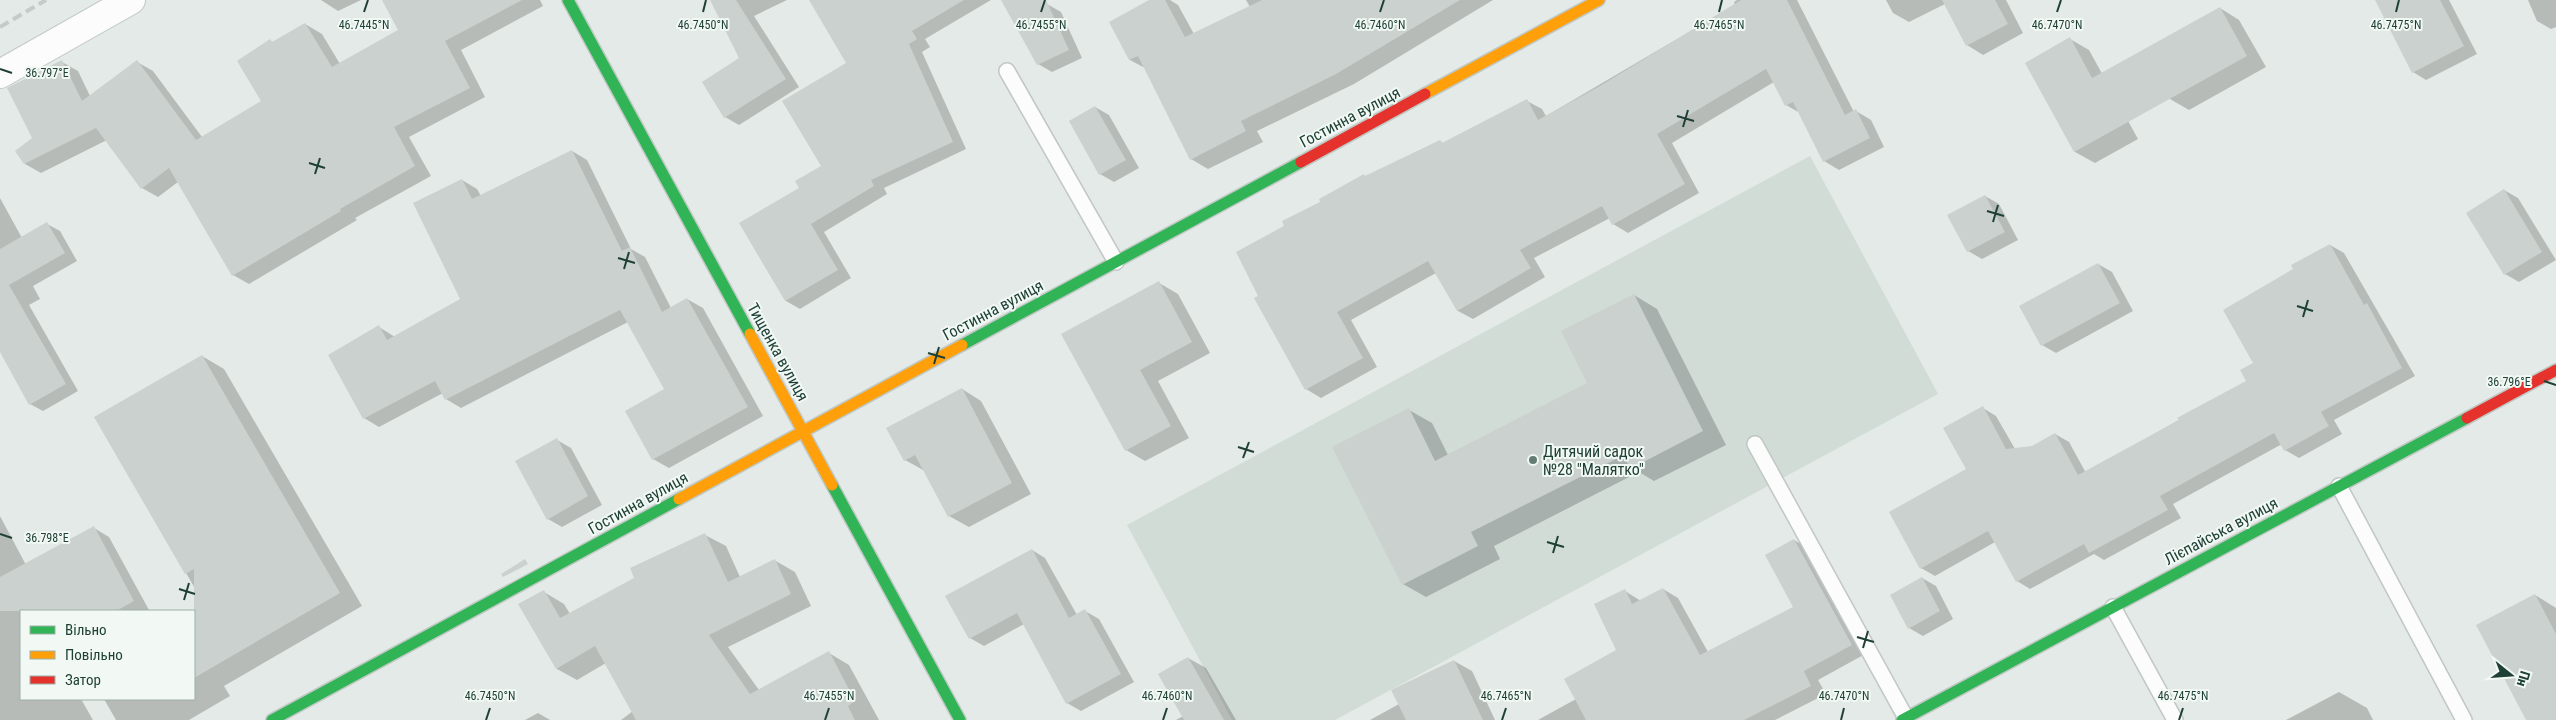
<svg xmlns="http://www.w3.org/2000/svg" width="2556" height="720" font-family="'Roboto Condensed',sans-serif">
<rect width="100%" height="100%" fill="#e4eae7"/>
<!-- built -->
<path fill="#d1dcd7" d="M1810 156 1938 394 1335 720H1232L1127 525Z"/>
<!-- shadow -->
<g fill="#0003">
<path d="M321 0H361L338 11Z"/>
<path d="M384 0H540L543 6 461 50 485 97 409 137 431 176 355 218 357 220 249 284 233 275 178 182 158 197 142 188 107 140 41 173 25 164 62 62 78 71 90 96 137 62 153 71 202 137 263 101 270 41 274 43 305 24 322 34 340 64 400 30Z"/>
<path d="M712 0H787L754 16 799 87 739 125 725 117 703 82 740 59Z"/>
<path d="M810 0H991L925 39 930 47 922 52 966 149 884 188 887 194 824 232 851 278 800 309 786 301 741 224 801 188 822 167 848 64Z"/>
<path d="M1151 0H1170L1178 5 1194 34 1250 7 1246 0H1493L1354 84 1257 131 1263 142 1208 169 1191 159 1145 68 1130 60 1110 23Z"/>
<path d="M1737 0H1797L1854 112 1856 111 1871 120 1884 147 1839 170 1824 161 1800 113 1786 105 1774 82 1672 143 1699 193 1628 233 1613 224 1610 218 1534 258 1545 277 1473 319 1458 311 1436 273 1351 320 1377 367 1321 398 1306 389 1259 296 1286 226 1366 177 1440 141 1444 144 1527 101 1542 109 1546 116 1735 5 1734 2Z"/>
<path d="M1886 0H2006L2023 33 1983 55 1967 45 1945 4 1909 22 1893 13Z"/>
<path d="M2376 0H2449L2477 54 2426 80 2413 72Z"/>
<path d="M2528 0H2556V27L2551 29 2537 21Z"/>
<path d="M1047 4 1061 12 1082 58 1052 72 1038 64Z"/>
<path d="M2220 8 2239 20 2266 67 2189 110 2170 99 2144 51Z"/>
<path d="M2070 39 2089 50 2138 139 2095 163 2075 152 2026 63Z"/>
<path d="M1095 107 1109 115 1139 168 1114 182 1100 174Z"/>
<path d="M572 151 587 160 631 249 645 257 671 308 687 299 703 308 763 416 669 468 653 459 666 390 628 322 461 408 446 399 443 393 379 427 364 418 379 327 395 337 462 300V180L477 189 481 196Z"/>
<path d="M2504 190 2518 198 2556 260 2519 282 2505 274Z"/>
<path d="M1985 196 1999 204 2018 240 1982 259 1968 251Z"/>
<path d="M0 198 22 238 47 224 60 231 77 261 33 286 40 299 29 305 78 391 43 411 30 404 0 336Z"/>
<path d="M2330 245 2344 253 2415 376 2334 420 2342 434 2299 458 2285 450 2282 444 2173 504 2181 518 2104 560 2094 554 2030 589 2017 581 1995 542 1935 576 1921 568 1968 469 1983 408 1996 416 2015 449 2033 447 2055 434 2069 442 2086 473 2247 381 2295 270Z"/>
<path d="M2098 264 2112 272 2133 311 2056 353 2042 345Z"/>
<path d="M1159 283 1178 294 1210 353 1158 381 1189 438 1145 461 1126 450 1063 335Z"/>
<path d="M1634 295 1657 309 1726 445 1654 481 1639 472 1494 546 1500 559 1426 597 1403 584 1409 410 1432 423 1448 455 1589 384Z"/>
<path d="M202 356 224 369 362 606 224 686 230 696 189 720H116L104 699H194V644L219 630 96 417Z"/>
<path d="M962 389 981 401 1031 494 969 527 949 516 925 471 905 460Z"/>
<path d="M557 440 571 448 602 505 562 527 548 519Z"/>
<path d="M0 516 26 565 94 528 109 537 149 610 21 611V699H81L93 720H0Z"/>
<path d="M705 535 726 546 740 577 774 560 795 572 811 606 728 647 759 690 829 653 849 665 879 720H621L633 711 606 663 577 680 557 669 520 605 544 592 564 604 570 614 636 578Z"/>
<path d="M1794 540 1810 549 1867 653 1818 680 1826 694 1775 720H1538L1576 699 1618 651 1625 591 1641 601 1663 589 1678 598 1708 652 1795 608Z"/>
<path d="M1032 550 1045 558 1077 615 1085 611 1099 619 1134 682 1081 711 1067 703 1024 624 984 646 970 638Z"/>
<path d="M1922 578 1936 586 1953 619 1923 636 1909 628Z"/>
<path d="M2535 595 2556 608V720H2528Z"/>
<path d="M1188 658 1206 668 1236 720H1176L1183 716Z"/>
<path d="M1454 661 1472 671 1495 720H1370L1399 704Z"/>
<path d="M2339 692 2367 708 2373 720H2286Z"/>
<path d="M538 713 550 720H525Z"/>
</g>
<!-- building -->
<g fill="#cad1ce">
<path d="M382 0H522L445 41 470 88 394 127 415 166 340 209 341 211 232 276 169 168 141 189 96 128 24 164 15 151 32 138 7 88 62 60 82 101 137 60 196 140 261 101 237 61 270 39 272 42 305 23 332 67 398 30Z"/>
<path d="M710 0H736L786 79 724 118 702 82 739 58Z"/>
<path d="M809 0H964L912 31 917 39 909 44 953 142 871 180 874 186 811 224 838 270 785 301 739 223 799 188 795 181 821 166 782 101 846 63Z"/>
<path d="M1001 0H1046L1069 50 1037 65Z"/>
<path d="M1149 0H1165L1185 37 1262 0H1460L1336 74 1241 121 1246 131 1190 160 1138 56 1129 60 1109 22Z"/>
<path d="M1741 0H1787L1845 115 1856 109 1870 138 1823 162 1793 102 1785 106 1766 69 1657 134 1685 184 1612 225 1602 206 1520 250 1531 268 1457 311 1428 261 1337 312 1363 358 1305 390 1254 298 1258 296 1236 252 1284 226 1282 221 1320 202 1319 199 1364 174 1365 176 1440 140 1442 143 1527 99 1538 120 1600 86Z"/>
<path d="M1942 0H1995L2008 24 1966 46Z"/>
<path d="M2375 0H2440L2464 46 2412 73Z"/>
<path d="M2220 7 2247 56 2074 152 2025 63 2070 37 2092 78Z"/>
<path d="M1095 106 1126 160 1099 175 1069 121Z"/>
<path d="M572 150 622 251 630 247 662 312 687 298 748 407 652 460 625 411 664 389 620 310 445 400 435 381 363 419 328 355 379 325 387 340 460 299 413 203 462 179 472 199Z"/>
<path d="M2504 189 2542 252 2504 275 2466 213Z"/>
<path d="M1985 195 2005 232 1967 252 1947 215Z"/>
<path d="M47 222 65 253 9 285 66 384 29 405 0 352V249Z"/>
<path d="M2330 244 2364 305 2367 303 2402 368 2321 412 2329 426 2284 451 2274 433 2160 496 2168 510 2089 553 2084 544 2016 582 1988 531 1920 569 1889 512 1966 469 1943 428 1983 406 2006 449 2032 446 2055 433 2078 475 2179 420 2177 418 2246 381 2240 370 2253 363 2223 310 2293 269 2291 265Z"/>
<path d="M2098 263 2120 303 2041 346 2019 306Z"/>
<path d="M1159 281 1192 342 1140 370 1171 426 1125 451 1061 334Z"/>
<path d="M1634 294 1703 431 1630 469 1624 455 1471 532 1478 546 1402 585 1332 447 1409 408 1435 461 1587 383 1561 331Z"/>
<path d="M202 355 340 593 194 678V569L185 574 94 417Z"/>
<path d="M962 388 1012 483 948 517 915 455 904 461 886 428Z"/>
<path d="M557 438 588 496 547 520 515 461Z"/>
<path d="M94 526 134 601 116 611H0V577Z"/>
<path d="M705 533 728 582 775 559 791 594 709 635 750 694 829 651 855 701 848 706 855 720H636L595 646 556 669 518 604 544 590 560 618 634 578 630 568Z"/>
<path d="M1794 539 1852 645 1804 671 1811 686 1744 720H1586L1564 679 1616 650 1594 604 1625 589 1632 604 1663 588 1700 655 1793 607 1765 555Z"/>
<path d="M1032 549 1069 618 1085 609 1121 674 1066 704 1017 613 969 639 945 596Z"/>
<path d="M525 559 528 564 503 577 501 574Z"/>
<path d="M1922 577 1940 611 1908 629 1890 595Z"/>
<path d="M2535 594 2556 634V720H2526L2476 625Z"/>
<path d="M1188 657 1224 720H1184L1158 674Z"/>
<path d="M1454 660 1483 720H1406L1391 690Z"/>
</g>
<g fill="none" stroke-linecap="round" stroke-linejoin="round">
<defs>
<g id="lane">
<path d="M1007 71 1116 262"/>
<path d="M1755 444 1906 718"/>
<path d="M2339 486 2464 720"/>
<path d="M2113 607 2175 720"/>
</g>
<path id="street" d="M0 74 131 0"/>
<g id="fast">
<path d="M568 0 750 334"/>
<path d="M962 345 1301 162"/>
<path d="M832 485 960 720"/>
<path d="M272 720 679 499"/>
<path d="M1902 720 2467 418"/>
</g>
<g id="slow">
<path d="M1425 94 1599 0"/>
<path d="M750 334 832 485"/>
<path d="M679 499 962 345"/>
</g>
<g id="jam">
<path d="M1301 162 1425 94"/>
<path d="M2467 418 2556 370"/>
</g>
</defs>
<!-- lane casing -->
<use href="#lane" stroke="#c1c7c4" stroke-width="18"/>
<!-- street casing -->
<use href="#street" stroke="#c1c7c4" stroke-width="30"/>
<!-- fast casing -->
<use href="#fast" stroke="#bfc8c4" stroke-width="14"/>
<!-- slow casing -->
<use href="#slow" stroke="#bfc8c4" stroke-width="14"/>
<!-- jam casing -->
<use href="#jam" stroke="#bfc8c4" stroke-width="14"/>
<!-- lane -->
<use href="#lane" stroke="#fbfcfb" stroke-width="15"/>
<!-- street -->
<use href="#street" stroke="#fbfcfb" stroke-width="28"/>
<!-- fast -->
<use href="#fast" stroke="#30b455" stroke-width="11"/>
<!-- slow -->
<use href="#slow" stroke="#ff9f0a" stroke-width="11"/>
<!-- jam -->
<use href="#jam" stroke="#e5322d" stroke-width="11"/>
<!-- rail -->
<path stroke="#c6cbca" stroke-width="4" stroke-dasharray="10 5" stroke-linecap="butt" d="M0 27 46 0"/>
</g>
<!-- ticks -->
<path fill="none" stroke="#1f4036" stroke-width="2" d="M364 12 368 0M703 12 706 0M1041 12 1045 0M1380 12 1384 0M1719 12 1722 0M2057 12 2061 0M2396 12 2399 0M0 69 12 73M1677 116 1694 121M1683 127 1688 110M309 163 325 168M315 174 320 158M1987 211 2004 216M1993 222 1998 205M618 258 635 263M624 269 629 252M2297 306 2313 311M2303 317 2308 300M928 353 945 358M934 364 939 347M2544 381 2556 385M1238 447 1254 452M1243 458 1249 442M0 534 12 538M1547 542 1564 547M1553 553 1558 536M179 589 195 594M184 600 189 583M1857 637 1874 642M1863 648 1868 631M486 720 490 708M825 720 829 708M1163 720 1167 708M1502 720 1506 708M1841 720 1844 708M2179 720 2183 708"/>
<!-- markers -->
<circle fill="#647c74" stroke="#f2f9f5" stroke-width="2" cx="1533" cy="460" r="5"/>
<g text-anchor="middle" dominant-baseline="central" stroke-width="4" stroke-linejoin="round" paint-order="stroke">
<!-- street labels -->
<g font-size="16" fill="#1f4036" stroke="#f2f9f5">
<text transform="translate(1350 117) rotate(-28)">Гостинна вулиця</text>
<text transform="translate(993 310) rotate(-28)">Гостинна вулиця</text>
<text transform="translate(778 352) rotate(61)">Тищенка вулиця</text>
<text transform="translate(638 503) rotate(-29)">Гостинна вулиця</text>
<text transform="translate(2221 531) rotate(-28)">Лієпайська вулиця</text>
</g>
<!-- poi labels -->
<g font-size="16" fill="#1f4036" stroke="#f2f9f5" text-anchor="start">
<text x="1543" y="451">Дитячий садок<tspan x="1543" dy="18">№28 "Малятко"</tspan></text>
</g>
</g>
<g font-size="12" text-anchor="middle" fill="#1f4036" stroke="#f2f9f5" stroke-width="4" stroke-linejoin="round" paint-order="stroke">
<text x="364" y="29">46.7445°N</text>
<text x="703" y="29">46.7450°N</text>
<text x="1041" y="29">46.7455°N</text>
<text x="1380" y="29">46.7460°N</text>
<text x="1719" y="29">46.7465°N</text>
<text x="2057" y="29">46.7470°N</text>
<text x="2396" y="29">46.7475°N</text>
<text x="47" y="77">36.797°E</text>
<text x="2509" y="386">36.796°E</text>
<text x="47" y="542">36.798°E</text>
<text x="490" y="700">46.7450°N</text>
<text x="829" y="700">46.7455°N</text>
<text x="1167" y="700">46.7460°N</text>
<text x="1506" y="700">46.7465°N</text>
<text x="1844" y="700">46.7470°N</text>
<text x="2183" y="700">46.7475°N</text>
</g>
<!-- legend -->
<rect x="20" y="610" width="175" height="90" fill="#f2f9f5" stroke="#9eafa9"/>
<rect x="30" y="626" width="25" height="8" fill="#30b455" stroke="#9eafa9"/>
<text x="65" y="635" font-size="15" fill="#1f4036">Вільно</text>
<rect x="30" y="651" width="25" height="8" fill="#ff9f0a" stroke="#9eafa9"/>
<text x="65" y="660" font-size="15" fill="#1f4036">Повільно</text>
<rect x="30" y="676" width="25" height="8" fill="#e5322d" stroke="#9eafa9"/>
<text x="65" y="685" font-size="15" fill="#1f4036">Затор</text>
<!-- north arrow -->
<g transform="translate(2511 675) rotate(107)" stroke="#f2f9f5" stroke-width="4" paint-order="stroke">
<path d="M0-4L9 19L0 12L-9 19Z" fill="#1f4036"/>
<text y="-8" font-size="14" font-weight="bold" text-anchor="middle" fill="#1f4036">Пн</text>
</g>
</svg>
